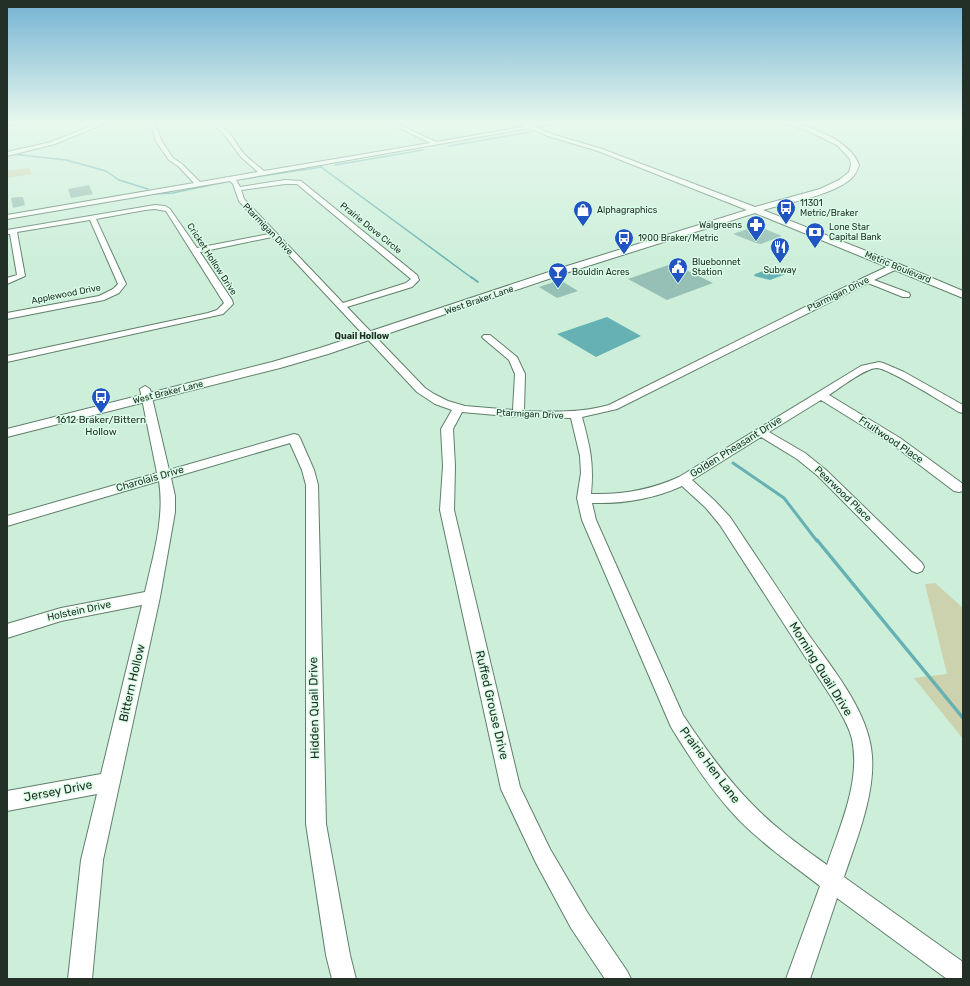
<svg xmlns="http://www.w3.org/2000/svg" width="970" height="986" font-family="Rubik,sans-serif">
<rect width="100%" height="100%" fill="#cdefd9"/>
<!-- green -->
<g fill="#ccd2ae">
<path d="M29 168 32 174 7 178V171Z"/>
<path d="M935 583 963 608V739L914 678 947 674 925 584Z"/>
</g>
<!-- water -->
<g fill="#65b1b4">
<path d="M772 268H778L786 272V274L770 280 754 276 755 274Z"/>
<path d="M607 317 641 336 596 357 557 334Z"/>
</g>
<g fill="none" stroke-linecap="round" stroke-linejoin="round">
<!-- stream-far3 -->
<g stroke="#65b1b4" stroke-width="1.5">
<path d="M449 146 530 132"/>
<path d="M12 154 66 160 106 171 119 180 148 189"/>
<path d="M335 165 423 150"/>
<path d="M321 167 472 278"/>
<path d="M242 179 322 167"/>
<path d="M153 194 173 193 225 182"/>
</g>
<!-- stream-far2 -->
<path stroke="#65b1b4" stroke-width="2" d="M471 277 478 282"/>
<!-- stream-far1 -->
<path stroke="#65b1b4" stroke-width="3" d="M733 463 784 498 817 541"/>
<!-- stream -->
<path stroke="#65b1b4" stroke-width="3.5" d="M817 540 963 718"/>
</g>
<!-- building -->
<g fill="#96bfb5">
<path d="M89 185 93 194 71 198 68 189Z"/>
<path d="M18 197H23L25 205 13 208 11 198Z"/>
<path d="M756 226H758L782 236 761 244 756 243 733 234Z"/>
<path d="M674 263 686 269H684L713 283 667 300 628 279Z"/>
<path d="M560 280 578 291 557 298 539 287Z"/>
</g>
<g fill="none" stroke-linecap="round" stroke-linejoin="round">
<defs>
<g id="minor">
<path d="M15 122H29L7 126V124Z"/>
<path d="M101 122H108L55 144 7 156V152L51 142Z"/>
<path d="M147 122H152L158 130 161 140 173 158 182 164 200 182 258 172 241 157 223 133 210 122C227 122 235 144 245 155 251 161 258 166 264 171L430 143 388 122H394L436 142 551 122H563L236 180 240 187 285 180 301 181 417 275 419 280 412 287 347 307 425 388 434 394 448 401 465 406 513 410 515 374 509 360 484 339 482 337 484 335H490L517 357 525 374 524 411C553 412 581 413 609 405L863 278 893 264H899V268L874 280 909 293 910 295 909 297H903L868 283 617 409 582 417C590 447 594 462 591 494 623 495 650 490 679 477L861 366 879 362 883 363 904 372 963 405V413L959 412C945 404 890 369 877 368 865 368 840 388 829 395L900 438 963 484V491L959 492 954 491 892 444 821 400 769 432 805 453 826 470 922 563 924 567 922 571 917 573 912 571 818 476 797 459 761 437 692 480 715 501 730 517C755 555 781 593 806 631 831 667 869 711 872 756 875 795 856 841 844 877L963 962V979H947L837 898 810 979H786L820 886C792 865 764 845 739 820 713 793 691 760 671 727L582 520 577 498 581 473 580 456 571 418 518 417 462 412 453 429 455 466 454 510 520 787 550 849 587 912 627 971 631 979H605L571 928 536 863 501 789 440 510 443 466 441 429 452 410 435 404 417 392 272 237 200 252 232 300 233 304 223 314 7 362V356L208 313 217 310 224 303 166 211 155 209 145 210 96 219 126 284 119 293 104 300 7 319V313L99 296 113 289 118 284 90 220 17 232 25 276 7 284V278L17 275 10 234H7V230L155 205 165 206 170 209 197 248 269 234 239 201 233 184 230 181 7 219V215L194 183 178 166 169 160 155 140 153 130ZM285 184H297L411 279 406 283 343 303 244 199 241 190ZM682 486 706 508 720 525 835 703C841 714 849 726 852 739 861 781 840 826 827 865 801 846 775 828 753 805 726 778 704 747 683 715L596 520 592 503C623 504 653 499 682 486Z"/>
<path d="M145 386 150 389 169 470 294 434 298 435 300 438 314 470 318 485 326 824 350 955 356 979H332L326 955 306 824V485L302 470 290 443 171 478 175 496V512L160 597 103 860 92 979H68L81 860 97 794 7 811V791L101 774 142 605 61 621 7 638V624L61 608 145 592C153 556 165 518 159 481L7 526V516L157 473 140 389Z"/>
</g>
<path id="major" d="M515 122H524L552 134 602 149 755 207 820 189 839 180 849 172 851 165 850 159 837 145 808 131 782 122C806 122 851 141 859 165 858 168 857 171 855 174 842 194 786 203 763 210L899 264 963 291V298L755 213 572 271 328 354 280 368 7 437V429L272 362 320 348 564 267 747 210 598 151 548 136Z"/>
</defs>
<!-- minor casing -->
<use href="#minor" stroke="#607f6c" stroke-width="2"/>
<!-- major casing -->
<use href="#major" stroke="#607f6c" stroke-width="2"/>
<!-- minor -->
<use href="#minor" fill="#fff" fill-rule="evenodd"/>
<!-- major -->
<use href="#major" fill="#fff" fill-rule="evenodd"/>
</g>
<!-- sky -->
<linearGradient id="sky" x2="0" y2="1"><stop stop-color="#73b3d3"/><stop offset="0.47" stop-color="#e8f8ee"/><stop offset="1" stop-color="#e8f8ee" stop-opacity="0"/></linearGradient>
<rect width="970" height="260" fill="url(#sky)"/>
<!-- icons -->
<defs>
<symbol id="bus-pin" viewBox="-11 -11 22 30"><path d="M0 17L-7.5 6A9.5 9.5 0 1 1 7.5 6Z" fill="#2055c2" stroke="#dafde6"/><path d="M-5-6H5V4H4V6H2V4H-2V6H-4V4H-5ZM-3.5-4V0h7V-4ZM-3.5 1.2v1.5H-2V1.2ZM2 1.2v1.5H3.5V1.2Z" fill="#fff"/></symbol>
<symbol id="shop-pin" viewBox="-11 -11 22 30"><path d="M0 17L-7.5 6A9.5 9.5 0 1 1 7.5 6Z" fill="#2055c2" stroke="#dafde6"/><path d="M-5-2.5h2.3a2.7 3.5 0 0 1 5.4 0H5L5.5 6h-11ZM-1.5-2.5h3a1.5 2.3 0 0 0-3 0Z" fill="#fff"/></symbol>
<symbol id="pharmacy-pin" viewBox="-11 -11 22 30"><path d="M0 17L-7.5 6A9.5 9.5 0 1 1 7.5 6Z" fill="#2055c2" stroke="#dafde6"/><path d="M-2-6h4v4h4v4h-4v4h-4v-4h-4v-4h4Z" fill="#fff"/></symbol>
<symbol id="bank-pin" viewBox="-11 -11 22 30"><path d="M0 17L-7.5 6A9.5 9.5 0 1 1 7.5 6Z" fill="#2055c2" stroke="#dafde6"/><path d="M-6-4H6V4H-6ZM0-2.3a2.3 2.3 0 1 0 0 4.6a2.3 2.3 0 1 0 0-4.6Z" fill="#fff"/></symbol>
<symbol id="restaurant-pin" viewBox="-11 -11 22 30"><path d="M0 17L-7.5 6A9.5 9.5 0 1 1 7.5 6Z" fill="#2055c2" stroke="#dafde6"/><path d="M-5-6h1v4h1v-4h1v4h1v-4h1v5L-1.5 .5V6h-2V.5L-5-1ZM5-6V6H3V1.5H1.5Q1.5-4 5-6Z" fill="#fff"/></symbol>
<symbol id="civic-pin" viewBox="-11 -11 22 30"><path d="M0 17L-7.5 6A9.5 9.5 0 1 1 7.5 6Z" fill="#2055c2" stroke="#dafde6"/><path d="M-.6-6.5H3V-4.5H.6V-3L4-1V1h2V6H-6V1h2V-1L-.6-3ZM-1.2 2.5V6h2.4V2.5Z" fill="#fff"/></symbol>
<symbol id="bar-pin" viewBox="-11 -11 22 30"><path d="M0 17L-7.5 6A9.5 9.5 0 1 1 7.5 6Z" fill="#2055c2" stroke="#dafde6"/><path d="M-6-5H6L.8 .8V4.5H3.5V6h-7V4.5H-.8V.8Z" fill="#fff"/></symbol>
</defs>
<g fill-rule="evenodd">
<use href="#bus-pin" x="775" y="197" width="22" height="30"/>
<use href="#shop-pin" x="572" y="199" width="22" height="30"/>
<use href="#pharmacy-pin" x="745" y="214" width="22" height="30"/>
<use href="#bank-pin" x="804" y="221" width="22" height="30"/>
<use href="#bus-pin" x="613" y="227" width="22" height="30"/>
<use href="#restaurant-pin" x="769" y="236" width="22" height="30"/>
<use href="#civic-pin" x="667" y="256" width="22" height="30"/>
<use href="#bar-pin" x="547" y="261" width="22" height="30"/>
<use href="#bus-pin" x="90" y="386" width="22" height="30"/>
</g>
<g text-anchor="middle" dominant-baseline="central" stroke-width="3" stroke-linejoin="round" paint-order="stroke">
<!-- far-poi labels -->
<g font-size="9" fill="#233028" stroke="#dafde6" text-anchor="start">
<text x="800" y="203">11301<tspan x="800" dy="10">Metric/Braker</tspan></text>
<text x="597" y="210">Alphagraphics</text>
<text x="742" y="225" text-anchor="end">Walgreens</text>
<text x="829" y="227">Lone Star<tspan x="829" dy="10">Capital Bank</tspan></text>
<text x="638" y="238">1900 Braker/Metric</text>
<text x="692" y="262">Bluebonnet<tspan x="692" dy="10">Station</tspan></text>
<text x="780" y="270" text-anchor="middle">Subway</text>
<text x="572" y="272">Bouldin Acres</text>
</g>
<!-- far-street labels -->
<g font-size="9" fill="#233028" stroke="#dafde6">
<text transform="translate(371 228) rotate(39)">Prairie Dove Circle</text>
<text transform="translate(268 229) rotate(46)">Ptarmigan Drive</text>
<text transform="translate(212 259) rotate(57)">Cricket Hollow Drive</text>
<text transform="translate(898 267) rotate(22)">Metric Boulevard</text>
<text transform="translate(66 294) rotate(-11)">Applewood Drive</text>
<text transform="translate(838 294) rotate(-26)">Ptarmigan Drive</text>
<text transform="translate(479 300) rotate(-19)">West Braker Lane</text>
<text transform="translate(168 392) rotate(-14)">West Braker Lane</text>
<text transform="translate(530 414) rotate(3)">Ptarmigan Drive</text>
</g>
<!-- far-neighbourhood labels -->
<g font-size="9" font-weight="bold" fill="#233028" stroke="#dafde6">
<text x="362" y="336">Quail Hollow</text>
</g>
<!-- poi labels -->
<g font-size="10" fill="#233028" stroke="#dafde6">
<text x="101" y="420">1612 Braker/Bittern<tspan x="101" dy="12">Hollow</tspan></text>
</g>
<!-- street labels -->
<g font-size="10" fill="#233028" stroke="#dafde6">
<text transform="translate(891 440) rotate(34)">Fruitwood Place</text>
<text transform="translate(736 447) rotate(-32)">Golden Pheasant Drive</text>
<text transform="translate(150 479) rotate(-16)">Charolais Drive</text>
<text transform="translate(843 494) rotate(44)">Pearwood Place</text>
<text transform="translate(79 611) rotate(-12)">Holstein Drive</text>
</g>
<!-- near-street labels -->
<g font-size="12" fill="#233028" stroke="#dafde6">
<text transform="translate(821 669) rotate(58)">Morning Quail Drive</text>
<text transform="translate(132 683) rotate(-77)">Bittern Hollow</text>
<text transform="translate(492 705) rotate(77)">Ruffed Grouse Drive</text>
<text transform="translate(314 708) rotate(-91)">Hidden Quail Drive</text>
<text transform="translate(710 765) rotate(53)">Prairie Hen Lane</text>
<text transform="translate(58 791) rotate(-11)">Jersey Drive</text>
</g>
</g>
<!-- border -->
<rect width="970" height="986" fill="none" stroke="#233028" stroke-width="16"/>
</svg>
